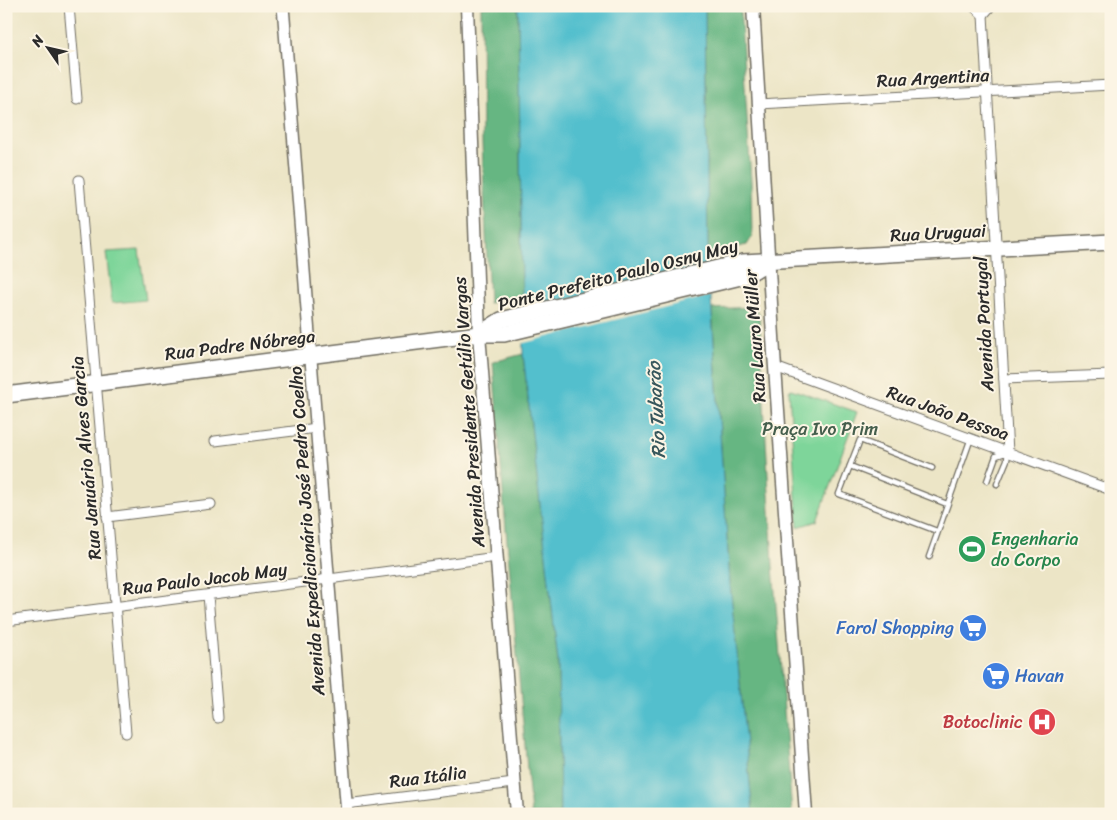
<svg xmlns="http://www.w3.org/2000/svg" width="1117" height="820" font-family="Sriracha,sans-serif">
<rect width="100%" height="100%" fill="#fcf5e5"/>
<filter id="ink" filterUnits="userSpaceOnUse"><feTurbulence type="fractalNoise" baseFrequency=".02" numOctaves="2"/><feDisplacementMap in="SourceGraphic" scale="10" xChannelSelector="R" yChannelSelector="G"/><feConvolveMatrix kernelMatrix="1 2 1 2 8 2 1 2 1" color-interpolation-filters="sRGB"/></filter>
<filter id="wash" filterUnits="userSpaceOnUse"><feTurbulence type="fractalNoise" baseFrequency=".0096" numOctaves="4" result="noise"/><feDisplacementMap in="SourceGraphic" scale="20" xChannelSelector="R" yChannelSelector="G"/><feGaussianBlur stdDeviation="1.12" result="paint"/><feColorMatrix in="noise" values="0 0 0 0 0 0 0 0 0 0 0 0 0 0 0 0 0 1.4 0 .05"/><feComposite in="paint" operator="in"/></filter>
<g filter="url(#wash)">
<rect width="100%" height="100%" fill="#ece5c6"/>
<!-- green -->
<g fill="#7ed59a" stroke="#548062">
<path d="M139 250 146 300 112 303 106 252Z"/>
<path d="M791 389 857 412 817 521 798 527 789 391Z"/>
</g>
<!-- forest -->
<g fill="#66b682" stroke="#487056">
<path d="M481 6H518L522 297 489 303 482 144Z"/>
<path d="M705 6H740L751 181 752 237 747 245 708 253Z"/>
<path d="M753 307 759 313 773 566 792 814H753L730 584 712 309Z"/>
<path d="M523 354 558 661 560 814H531L505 518 493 362Z"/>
</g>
<!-- water -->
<path fill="#53bfcd" stroke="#3f757c" d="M518 6H705L708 253 730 584 753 814H560L558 661 523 354Z"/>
<!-- pier -->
<path fill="#ece5c6" d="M711 266 713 295 520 344 519 312Z"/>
</g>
<g filter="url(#ink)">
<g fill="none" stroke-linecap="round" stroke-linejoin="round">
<defs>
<g id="service">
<path d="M850 466 947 504"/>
<path d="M932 468 860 440 839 494 937 531"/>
<path d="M987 481 996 456 1008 452 1007 460 997 484"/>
<path d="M929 557 971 438"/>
</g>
<g id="minor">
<path d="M69 6 77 99"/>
<path d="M973 6 983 15"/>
<path d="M983 15 1008 452"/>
<path d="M983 15 991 6"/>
<path d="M758 104 1111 85"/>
<path d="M79 180 126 733"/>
<path d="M775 367 1111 490"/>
<path d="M1004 379 1111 375"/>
<path d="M215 441 317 428"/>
<path d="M107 517 211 504"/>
<path d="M208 595 218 718"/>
<path d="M6 621 497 557"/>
<path d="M346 804 514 783"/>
</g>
<path id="tertiary" d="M283 6 347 814"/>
<g id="secondary">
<path d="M467 6 479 334 517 814"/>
<path d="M753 6 774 353 806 814"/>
</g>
<g id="primary">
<path d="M479 334 501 320 743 262 1111 242"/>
<path d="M6 395 479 334H504L745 276 768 262"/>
</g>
</defs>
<!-- service casing -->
<use href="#service" stroke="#6f6c61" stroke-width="7"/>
<!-- minor casing -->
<use href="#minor" stroke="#6f6c61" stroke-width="11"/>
<!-- tertiary casing -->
<use href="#tertiary" stroke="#6f6c61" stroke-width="14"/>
<!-- secondary casing -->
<use href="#secondary" stroke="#6f6c61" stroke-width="15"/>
<!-- primary casing -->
<use href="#primary" stroke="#6f6c61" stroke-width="18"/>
<!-- service -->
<use href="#service" stroke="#fff" stroke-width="4.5"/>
<!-- minor -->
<use href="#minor" stroke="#fff" stroke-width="9"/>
<!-- tertiary -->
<use href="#tertiary" stroke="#fff" stroke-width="11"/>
<!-- secondary -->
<use href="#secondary" stroke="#fff" stroke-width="12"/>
<!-- primary -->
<use href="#primary" stroke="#fff" stroke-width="15"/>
</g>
</g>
<!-- icons -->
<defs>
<symbol id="stadium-disc" viewBox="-11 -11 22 22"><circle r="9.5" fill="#2e9e5b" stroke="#fcf5e5"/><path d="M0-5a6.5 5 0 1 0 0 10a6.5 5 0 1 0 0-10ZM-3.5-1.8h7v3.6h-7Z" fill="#fff"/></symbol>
<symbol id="supermarket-disc" viewBox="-11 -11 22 22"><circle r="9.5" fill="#3f7fe0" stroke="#fcf5e5"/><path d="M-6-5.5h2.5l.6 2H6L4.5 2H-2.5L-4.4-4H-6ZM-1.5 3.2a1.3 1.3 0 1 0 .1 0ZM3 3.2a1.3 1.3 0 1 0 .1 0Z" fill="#fff"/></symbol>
<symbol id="hospital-disc" viewBox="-11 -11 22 22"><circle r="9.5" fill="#e0444e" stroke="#fcf5e5"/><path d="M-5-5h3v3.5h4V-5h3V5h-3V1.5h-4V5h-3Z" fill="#fff"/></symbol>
</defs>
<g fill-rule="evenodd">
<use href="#stadium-disc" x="956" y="533" width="32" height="32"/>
<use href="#supermarket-disc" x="957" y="612" width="32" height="32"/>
<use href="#supermarket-disc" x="980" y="660" width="32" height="32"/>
<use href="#hospital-disc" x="1026" y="706" width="32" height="32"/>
</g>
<g text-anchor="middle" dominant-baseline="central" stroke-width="4" stroke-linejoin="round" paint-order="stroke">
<!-- street labels -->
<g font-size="18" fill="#2b2b2b" stroke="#fcf5e5">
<text transform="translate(933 78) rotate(-3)">Rua Argentina</text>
<text transform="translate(938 233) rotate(-3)">Rua Uruguai</text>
<text transform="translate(618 275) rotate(-14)">Ponte Prefeito Paulo Osny May</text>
<text transform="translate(984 324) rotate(-93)">Avenida Portugal</text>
<text transform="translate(755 336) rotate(-94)">Rua Lauro Müller</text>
<text transform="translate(240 345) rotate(-7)">Rua Padre Nóbrega</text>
<text transform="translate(469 412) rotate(-94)">Avenida Presidente Getúlio Vargas</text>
<text transform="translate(948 413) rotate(20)">Rua João Pessoa</text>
<text transform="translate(86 458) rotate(-95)">Rua Januário Alves Garcia</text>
<text transform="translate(307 531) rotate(-94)">Avenida Expedicionário José Pedro Coelho</text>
<text transform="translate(205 579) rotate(-7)">Rua Paulo Jacob May</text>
<text transform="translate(428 777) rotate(-7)">Rua Itália</text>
</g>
<!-- park labels -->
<g font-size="18" fill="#445e4c" stroke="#fcf5e5">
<text x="820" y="429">Praça Ivo Prim</text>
</g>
<!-- leisure labels -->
<g font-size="18" fill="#27864d" stroke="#fcf5e5" text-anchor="start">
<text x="991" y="539">Engenharia<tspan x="991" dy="21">do Corpo</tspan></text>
</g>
<!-- shop labels -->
<g font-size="18" fill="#366cbe" stroke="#fcf5e5" text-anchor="end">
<text x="954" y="628">Farol Shopping</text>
<text x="1015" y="676" text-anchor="start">Havan</text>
</g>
<!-- health labels -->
<g font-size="18" fill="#be3a42" stroke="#fcf5e5" text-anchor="end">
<text x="1023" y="722">Botoclinic</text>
</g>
<!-- water labels -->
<g font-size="19" font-style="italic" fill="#37575c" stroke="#fcf5e5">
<text transform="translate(656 410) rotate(-93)">Rio Tubarão</text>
</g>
</g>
<!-- margin -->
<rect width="1117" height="820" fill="none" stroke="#fcf5e5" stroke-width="25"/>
<!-- north arrow -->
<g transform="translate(48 48) rotate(304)" stroke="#fcf5e5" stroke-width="4" paint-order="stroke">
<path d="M0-4L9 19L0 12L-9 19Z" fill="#2b2b2b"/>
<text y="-8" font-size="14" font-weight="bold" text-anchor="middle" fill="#2b2b2b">N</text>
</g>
</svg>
